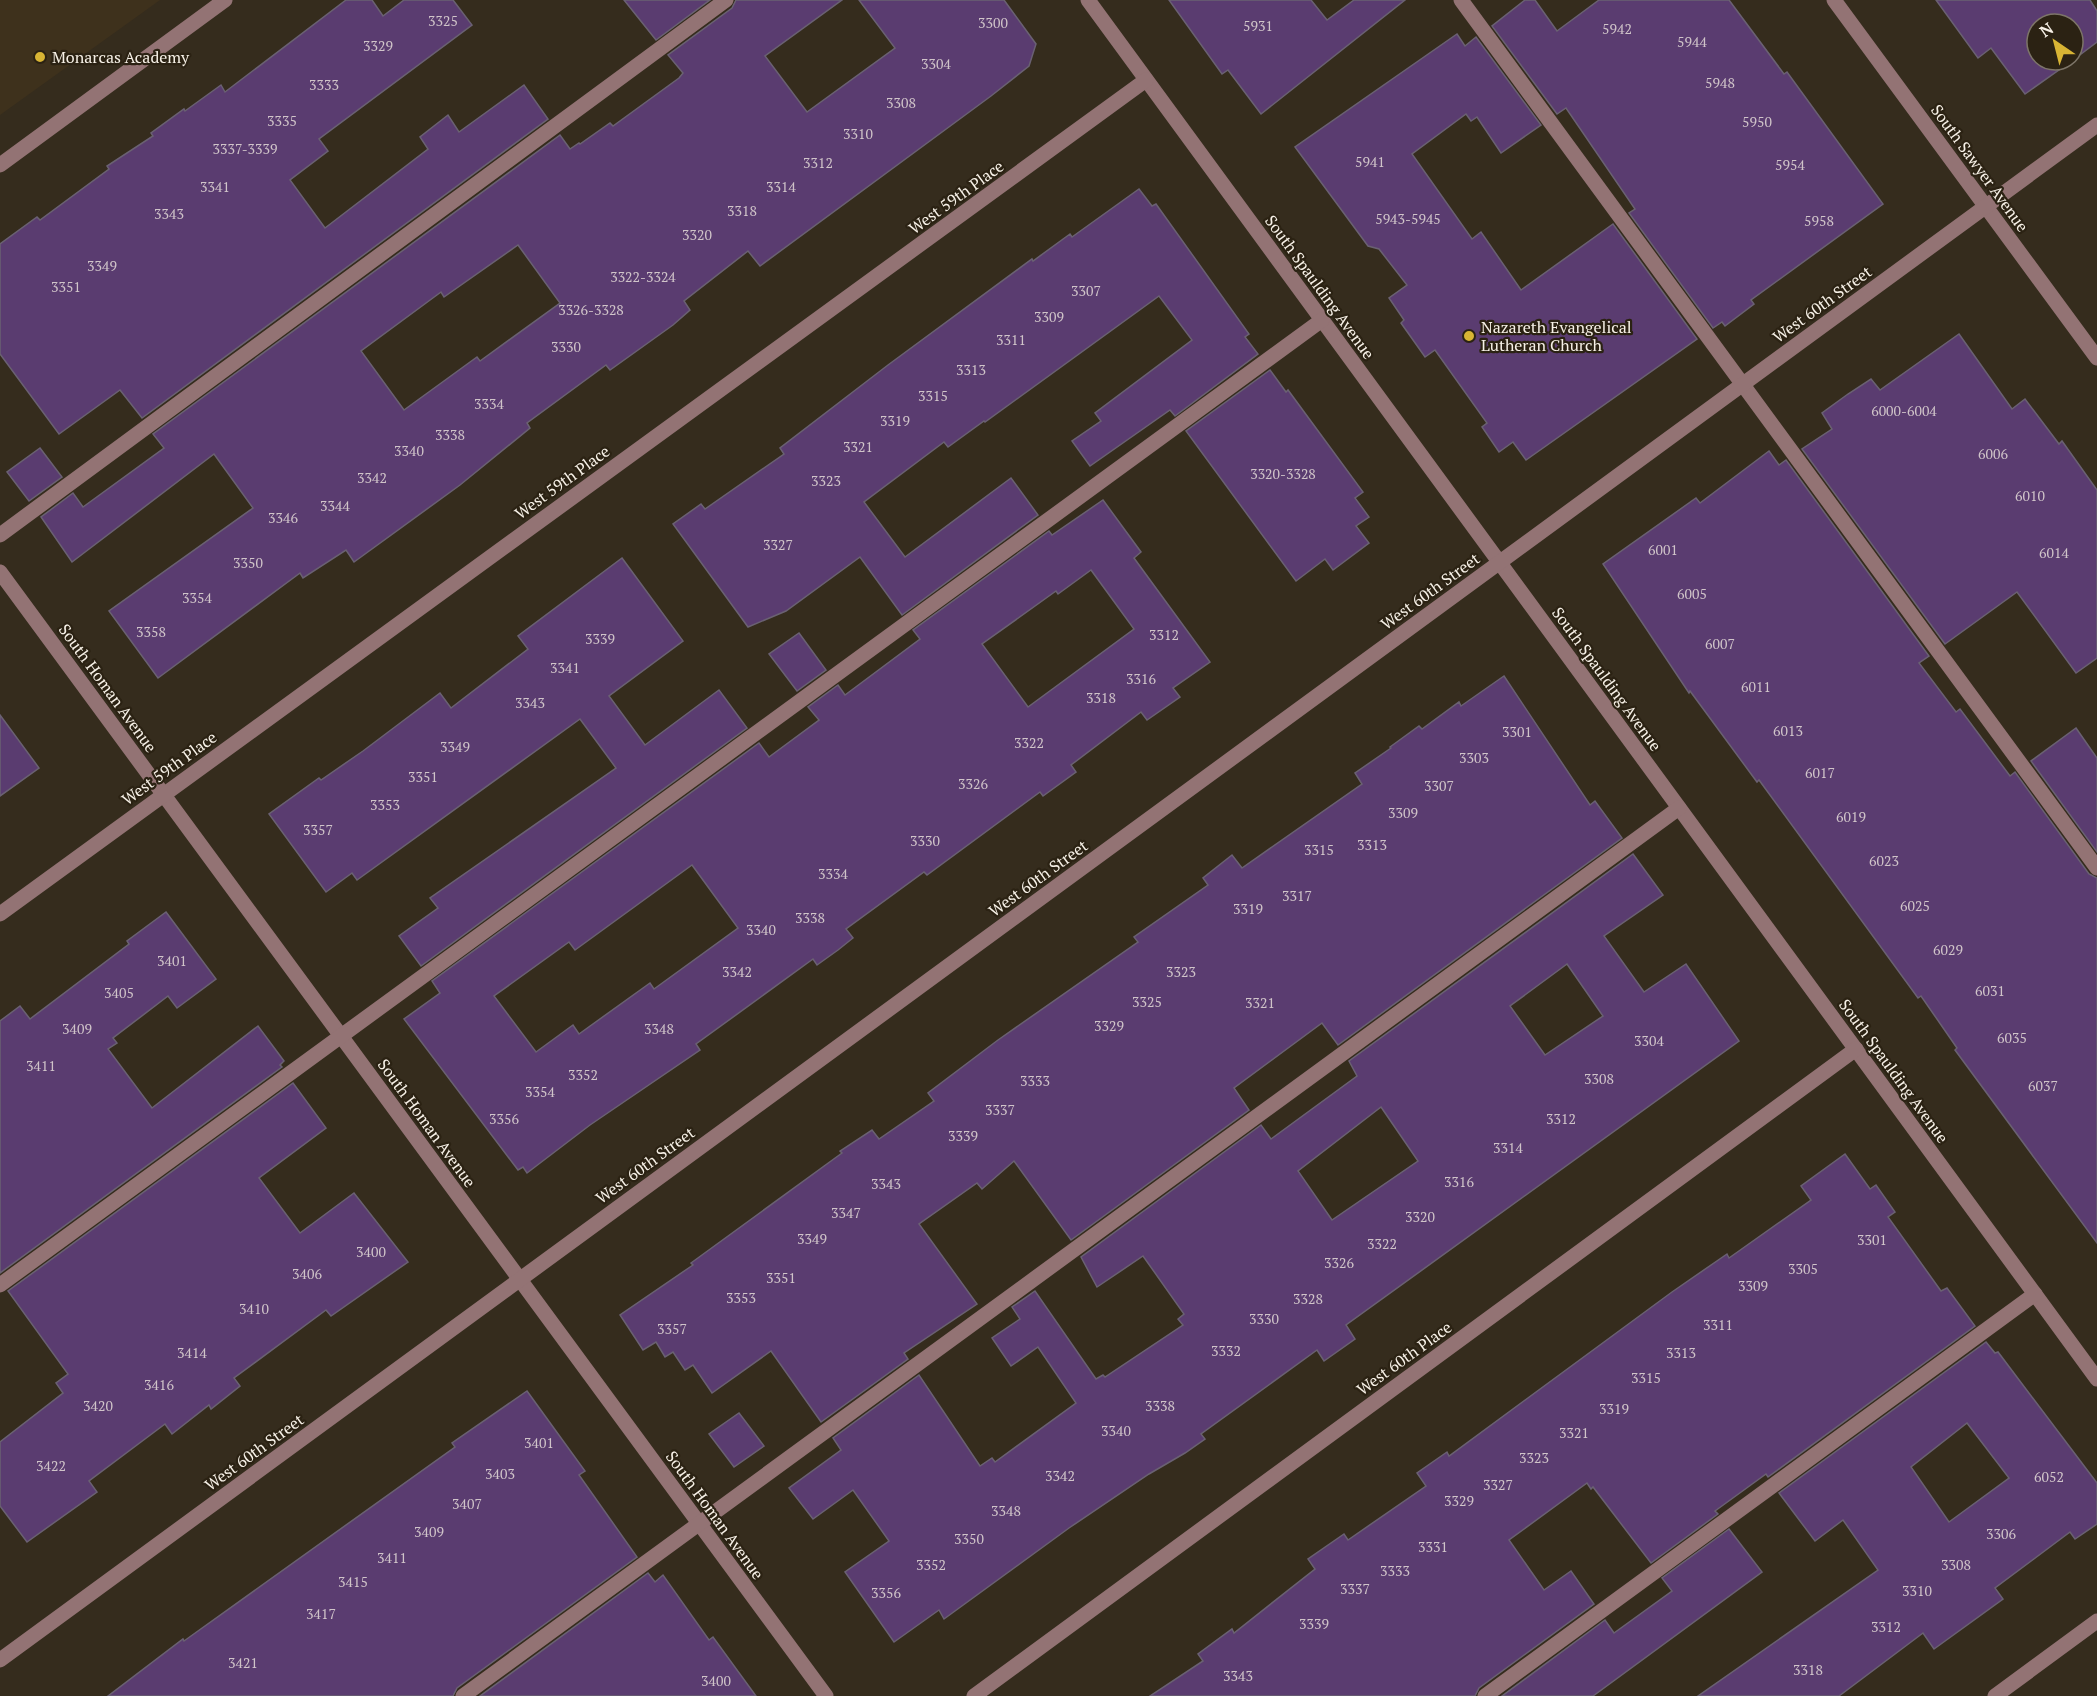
<svg xmlns="http://www.w3.org/2000/svg" width="2097" height="1696" font-family="'PT Serif',serif">
<rect width="100%" height="100%" fill="#352c1d"/>
<!-- built -->
<path fill="#3e311c" d="M0 0H160L0 115Z"/>
<!-- building -->
<g fill="#5a3c70" stroke="#6a6172" stroke-width="1.5" fill-rule="evenodd">
<path d="M346 0H372L383 16 404 0H453L472 25 319 139 328 151 290 180 325 228 428 149 420 137 448 115 459 132 524 85 548 119 142 418 120 390 59 434 0 354V244L37 217 40 220 109 169 107 166 153 136 151 133 184 109 185 111 221 85 225 92Z"/>
<path d="M624 0H710L656 40Z"/>
<path d="M736 0H842L765 56 807 112 895 48 859 0H1004L1036 44 1029 66 991 96 760 266 748 251 684 301 690 310 673 325 610 370 606 365 527 423 530 428 460 485 354 562 346 550 303 578 300 573 158 678 109 611 253 508 214 454 72 562 41 517 73 493 83 507 164 448 153 434 560 135 570 149 579 143 580 144 610 123 613 126 679 78 683 73 668 55 732 8ZM518 245 560 303 480 361 477 357 404 410 361 351 441 292 444 297Z"/>
<path d="M1169 0H1311L1327 20 1354 0H1405L1261 114 1228 70 1222 74Z"/>
<path d="M1525 0H1535L1557 31 1599 0H1729L1784 74 1787 72 1883 204 1751 300 1754 304 1725 326 1722 322 1713 328 1629 213 1635 209 1566 108 1557 114 1492 26Z"/>
<path d="M1936 0H2090L2097 11V42L2073 60V24H2037V60H2073L2025 94 1991 48 1978 58Z"/>
<path d="M1457 34 1465 46 1476 37 1541 125 1501 153 1477 117 1471 121 1466 114 1412 154 1472 239 1481 232 1521 290 1613 224 1697 339 1526 460 1513 442 1499 452 1482 427 1487 423 1435 350 1425 357 1401 323 1404 320 1389 298 1407 285 1379 249 1368 246 1295 147Z"/>
<path d="M1139 189 1152 206 1156 204 1249 334 1245 337 1258 354 1175 416 1170 410 1090 466 1072 441 1101 421 1095 413 1192 340 1159 296 985 422 984 421 948 447 944 442 864 502 905 557 1011 478 1038 515 902 615 860 557 786 611 748 627 673 524 701 504 705 509 784 454 780 448 888 365 1032 259 1033 261 1070 234 1072 237Z"/>
<path d="M1959 334 2012 409 2025 399 2059 444 2062 441 2097 490V658L2076 673 2017 592 1945 644 1802 449 1832 429 1822 413 1848 394 1871 379 1880 390Z"/>
<path d="M1270 370 1286 392 1288 390 1363 492 1355 498 1369 517 1356 526 1369 543 1333 570 1325 559 1296 581 1186 431Z"/>
<path d="M40 448 62 477 29 501 7 472Z"/>
<path d="M1769 451 1779 465 1786 460 1929 656 1919 663 1956 712 1960 709 2010 776 2015 772 2089 874 2097 878V1243L1955 1050 1957 1048 1921 996 1918 998 1759 780 1757 782 1690 691 1689 693 1603 564 1696 498 1700 503Z"/>
<path d="M1103 500 1141 552 1134 558 1210 662 1173 688 1180 697 1147 720 1141 712 1071 765 1076 772 1043 796 1040 792 927 875 924 872 846 929 853 938 838 950 817 965 813 959 696 1044 700 1050 590 1125 527 1173 523 1167 518 1170 404 1019 440 993 432 981 759 743 769 757 819 720 808 707 838 685 845 695 920 639 913 630 1049 531 1052 535ZM1091 570 1134 629 1028 707 982 644 1056 591 1058 594ZM692 865 738 928 654 989 650 983 579 1034 573 1025 536 1052 494 996 569 942 575 950Z"/>
<path d="M622 558 683 641 609 696 645 745 719 690 747 728 421 966 399 936 438 908 430 898 616 768 580 719 357 880 352 873 326 892 269 814 319 778 321 780 363 751 440 693 451 708 528 649 518 636Z"/>
<path d="M799 633 826 670 797 691 769 654Z"/>
<path d="M1504 676 1590 805 1595 801 1622 838 1338 1045 1322 1023 1234 1088 1249 1110 1071 1240 1014 1161 982 1189 977 1183 919 1224 977 1304 904 1353 908 1359 821 1422 771 1351 712 1393 693 1365 685 1370 673 1352 665 1357 656 1342 643 1350 620 1315 693 1265 691 1263 842 1153 840 1151 872 1130 879 1139 934 1101 928 1093 998 1040 1138 942 1134 937 1208 885 1203 878 1232 855 1242 868 1362 784 1355 773 1391 748 1390 747 1419 726 1422 729 1459 702 1461 706Z"/>
<path d="M0 715 39 768 0 796Z"/>
<path d="M2076 728 2097 758V852L2031 761Z"/>
<path d="M1633 854 1663 895 1604 936 1644 992 1686 964 1739 1041 1346 1325 1355 1339 1324 1361 1317 1350 1201 1434 1205 1439 1185 1453 1149 1474 1069 1528 944 1619 939 1610 894 1642 845 1572 889 1541 853 1490 813 1519 789 1488 841 1450 833 1438 919 1375 980 1466 992 1458 995 1462 1076 1403 1038 1347 1011 1366 992 1338 1020 1319 1012 1307 1035 1291 1096 1379 1103 1375 1105 1377 1183 1325 1178 1319 1184 1314 1143 1256 1097 1287 1081 1257 1261 1125 1271 1139 1357 1076 1349 1061ZM1567 964 1603 1016 1545 1055 1510 1006ZM1381 1107 1418 1161 1332 1220 1298 1171Z"/>
<path d="M166 912 216 979 177 1008 168 996 113 1038 117 1043 108 1049 152 1108 258 1026 284 1061 280 1065 282 1067 0 1273V1021L20 1006 30 1019 129 944 127 941Z"/>
<path d="M293 1083 326 1128 259 1178 300 1233 354 1193 408 1262 331 1316 326 1310 234 1378 240 1386 211 1409 209 1405 172 1434 165 1424 89 1481 97 1492 27 1542 0 1506V1442L63 1393 56 1383 68 1374 8 1291Z"/>
<path d="M1845 1154 1870 1189 1876 1185 1895 1212 1888 1217 1941 1291 1947 1288 1975 1326 1768 1477 1766 1474 1715 1511 1718 1514 1651 1563 1593 1487 1591 1489 1587 1483 1509 1540 1544 1590 1571 1571 1594 1604 1479 1688 1475 1696H1150L1203 1661 1198 1654 1232 1629 1234 1633 1315 1569 1308 1559 1344 1534 1348 1540 1426 1486 1417 1473 1447 1452 1449 1456 1672 1292 1727 1254 1729 1258 1811 1200 1801 1186Z"/>
<path d="M1986 1342 1995 1353 1998 1352 2097 1483V1524L2075 1539 2070 1532 1995 1588 2003 1599 1934 1649 1923 1633 1839 1696H1698L1878 1570 1843 1520 1815 1541 1779 1493ZM1967 1423 2009 1478 1949 1522 1911 1467Z"/>
<path d="M527 1391 585 1471 579 1475 637 1557 457 1688 453 1696H108L183 1639 184 1641 455 1447 452 1443Z"/>
<path d="M739 1413 764 1446 734 1467 709 1434Z"/>
<path d="M1729 1529 1762 1572 1593 1696H1502L1605 1620 1614 1633 1672 1591 1662 1578Z"/>
<path d="M648 1573 655 1582 663 1575 709 1640 713 1637 756 1696H480Z"/>
</g>
<g fill="none" stroke-linecap="round" stroke-linejoin="round">
<!-- minor -->
<g stroke="#937374" stroke-width="15">
<path d="M1088 0 2097 1379"/>
<path d="M1461 0 2097 868"/>
<path d="M1834 0 2097 358"/>
<path d="M0 165 225 0"/>
<path d="M0 535 726 0"/>
<path d="M0 572 826 1696"/>
<path d="M0 914 1146 80"/>
<path d="M0 1285 1322 320"/>
<path d="M0 1660 2097 125"/>
<path d="M463 1696 1679 808"/>
<path d="M974 1696 1856 1049"/>
<path d="M1485 1696 2035 1294"/>
<path d="M1995 1696 2097 1621"/>
</g>
</g>
<!-- markers -->
<g fill="#d8b434" stroke="#2b2213" stroke-width="2">
<circle cx="40" cy="57" r="6"/>
<circle cx="1469" cy="336" r="6"/>
</g>
<g text-anchor="middle" dominant-baseline="central" stroke-width="4.5" stroke-linejoin="round" paint-order="stroke">
<!-- number labels -->
<g font-size="14" fill="#d0c4c9">
<text x="443" y="20">3325</text>
<text x="993" y="22">3300</text>
<text x="1258" y="25">5931</text>
<text x="1617" y="28">5942</text>
<text x="1692" y="41">5944</text>
<text x="378" y="45">3329</text>
<text x="936" y="63">3304</text>
<text x="1720" y="82">5948</text>
<text x="324" y="84">3333</text>
<text x="901" y="102">3308</text>
<text x="282" y="120">3335</text>
<text x="1757" y="121">5950</text>
<text x="858" y="133">3310</text>
<text x="245" y="148">3337-3339</text>
<text x="1370" y="161">5941</text>
<text x="818" y="162">3312</text>
<text x="1790" y="164">5954</text>
<text x="215" y="186">3341</text>
<text x="781" y="186">3314</text>
<text x="742" y="210">3318</text>
<text x="169" y="213">3343</text>
<text x="1408" y="218">5943-5945</text>
<text x="1819" y="220">5958</text>
<text x="697" y="234">3320</text>
<text x="102" y="265">3349</text>
<text x="643" y="276">3322-3324</text>
<text x="66" y="286">3351</text>
<text x="1086" y="290">3307</text>
<text x="591" y="309">3326-3328</text>
<text x="1049" y="316">3309</text>
<text x="1011" y="339">3311</text>
<text x="566" y="346">3330</text>
<text x="971" y="369">3313</text>
<text x="933" y="395">3315</text>
<text x="489" y="403">3334</text>
<text x="1904" y="410">6000-6004</text>
<text x="895" y="420">3319</text>
<text x="450" y="434">3338</text>
<text x="858" y="446">3321</text>
<text x="409" y="450">3340</text>
<text x="1993" y="453">6006</text>
<text x="1283" y="473">3320-3328</text>
<text x="372" y="477">3342</text>
<text x="826" y="480">3323</text>
<text x="2030" y="495">6010</text>
<text x="335" y="505">3344</text>
<text x="283" y="517">3346</text>
<text x="778" y="544">3327</text>
<text x="1663" y="549">6001</text>
<text x="2054" y="552">6014</text>
<text x="248" y="562">3350</text>
<text x="1692" y="593">6005</text>
<text x="197" y="597">3354</text>
<text x="151" y="631">3358</text>
<text x="1164" y="634">3312</text>
<text x="600" y="638">3339</text>
<text x="1720" y="643">6007</text>
<text x="565" y="667">3341</text>
<text x="1141" y="678">3316</text>
<text x="1756" y="686">6011</text>
<text x="1101" y="697">3318</text>
<text x="530" y="702">3343</text>
<text x="1788" y="730">6013</text>
<text x="1517" y="731">3301</text>
<text x="1029" y="742">3322</text>
<text x="455" y="746">3349</text>
<text x="1474" y="757">3303</text>
<text x="1820" y="772">6017</text>
<text x="423" y="776">3351</text>
<text x="973" y="783">3326</text>
<text x="1439" y="785">3307</text>
<text x="385" y="804">3353</text>
<text x="1403" y="812">3309</text>
<text x="1851" y="816">6019</text>
<text x="318" y="829">3357</text>
<text x="925" y="840">3330</text>
<text x="1372" y="844">3313</text>
<text x="1319" y="849">3315</text>
<text x="1884" y="860">6023</text>
<text x="833" y="873">3334</text>
<text x="1297" y="895">3317</text>
<text x="1915" y="905">6025</text>
<text x="1248" y="908">3319</text>
<text x="810" y="917">3338</text>
<text x="761" y="929">3340</text>
<text x="1948" y="949">6029</text>
<text x="172" y="960">3401</text>
<text x="737" y="971">3342</text>
<text x="1181" y="971">3323</text>
<text x="1990" y="990">6031</text>
<text x="119" y="992">3405</text>
<text x="1147" y="1001">3325</text>
<text x="1260" y="1002">3321</text>
<text x="1109" y="1025">3329</text>
<text x="77" y="1028">3409</text>
<text x="659" y="1028">3348</text>
<text x="2012" y="1037">6035</text>
<text x="1649" y="1040">3304</text>
<text x="41" y="1065">3411</text>
<text x="583" y="1074">3352</text>
<text x="1599" y="1078">3308</text>
<text x="1035" y="1080">3333</text>
<text x="2043" y="1085">6037</text>
<text x="540" y="1091">3354</text>
<text x="1000" y="1109">3337</text>
<text x="504" y="1118">3356</text>
<text x="1561" y="1118">3312</text>
<text x="963" y="1135">3339</text>
<text x="1508" y="1147">3314</text>
<text x="1459" y="1181">3316</text>
<text x="886" y="1183">3343</text>
<text x="846" y="1212">3347</text>
<text x="1420" y="1216">3320</text>
<text x="812" y="1238">3349</text>
<text x="1872" y="1239">3301</text>
<text x="1382" y="1243">3322</text>
<text x="371" y="1251">3400</text>
<text x="1339" y="1262">3326</text>
<text x="1803" y="1268">3305</text>
<text x="307" y="1273">3406</text>
<text x="781" y="1277">3351</text>
<text x="1753" y="1285">3309</text>
<text x="741" y="1297">3353</text>
<text x="1308" y="1298">3328</text>
<text x="254" y="1308">3410</text>
<text x="1264" y="1318">3330</text>
<text x="1718" y="1324">3311</text>
<text x="672" y="1328">3357</text>
<text x="1226" y="1350">3332</text>
<text x="192" y="1352">3414</text>
<text x="1681" y="1352">3313</text>
<text x="1646" y="1377">3315</text>
<text x="159" y="1384">3416</text>
<text x="98" y="1405">3420</text>
<text x="1160" y="1405">3338</text>
<text x="1614" y="1408">3319</text>
<text x="1116" y="1430">3340</text>
<text x="1574" y="1432">3321</text>
<text x="539" y="1442">3401</text>
<text x="1534" y="1457">3323</text>
<text x="51" y="1465">3422</text>
<text x="500" y="1473">3403</text>
<text x="1060" y="1475">3342</text>
<text x="2049" y="1476">6052</text>
<text x="1498" y="1484">3327</text>
<text x="1459" y="1500">3329</text>
<text x="467" y="1503">3407</text>
<text x="1006" y="1510">3348</text>
<text x="429" y="1531">3409</text>
<text x="2001" y="1533">3306</text>
<text x="969" y="1538">3350</text>
<text x="1433" y="1546">3331</text>
<text x="392" y="1557">3411</text>
<text x="931" y="1564">3352</text>
<text x="1956" y="1564">3308</text>
<text x="1395" y="1570">3333</text>
<text x="353" y="1581">3415</text>
<text x="1355" y="1588">3337</text>
<text x="1917" y="1590">3310</text>
<text x="886" y="1592">3356</text>
<text x="321" y="1613">3417</text>
<text x="1314" y="1623">3339</text>
<text x="1886" y="1626">3312</text>
<text x="243" y="1662">3421</text>
<text x="1808" y="1669">3318</text>
<text x="1238" y="1675">3343</text>
<text x="716" y="1680">3400</text>
</g>
<!-- poi labels -->
<g font-size="16" fill="#f7f1e7" stroke="#2b2213" text-anchor="start">
<text x="52" y="57">Monarcas Academy</text>
<text x="1481" y="327">Nazareth Evangelical<tspan x="1481" dy="18">Lutheran Church</tspan></text>
</g>
<!-- street labels -->
<g font-size="16" fill="#f7f1e7" stroke="#2b2213">
<text transform="translate(1980 168) rotate(54)">South Sawyer Avenue</text>
<text transform="translate(956 197) rotate(-36)">West 59th Place</text>
<text transform="translate(1320 287) rotate(54)">South Spaulding Avenue</text>
<text transform="translate(1822 304) rotate(-36)">West 60th Street</text>
<text transform="translate(562 482) rotate(-36)">West 59th Place</text>
<text transform="translate(1430 591) rotate(-36)">West 60th Street</text>
<text transform="translate(1607 679) rotate(54)">South Spaulding Avenue</text>
<text transform="translate(108 688) rotate(54)">South Homan Avenue</text>
<text transform="translate(169 768) rotate(-36)">West 59th Place</text>
<text transform="translate(1038 878) rotate(-36)">West 60th Street</text>
<text transform="translate(1894 1071) rotate(54)">South Spaulding Avenue</text>
<text transform="translate(427 1123) rotate(54)">South Homan Avenue</text>
<text transform="translate(645 1165) rotate(-36)">West 60th Street</text>
<text transform="translate(1404 1358) rotate(-36)">West 60th Place</text>
<text transform="translate(254 1452) rotate(-36)">West 60th Street</text>
<text transform="translate(715 1515) rotate(54)">South Homan Avenue</text>
</g>
</g>
<!-- north arrow -->
<g transform="translate(2055 42) rotate(325)"><circle r="28" fill="#2b2213" stroke="#7d7568" stroke-width="1.5"/>
<path d="M0-4.5L10 22L0 15L-10 22Z" fill="#d8b434"/>
<text y="-9" font-size="16" font-weight="bold" text-anchor="middle" fill="#f7f1e7">N</text>
</g>
</svg>
